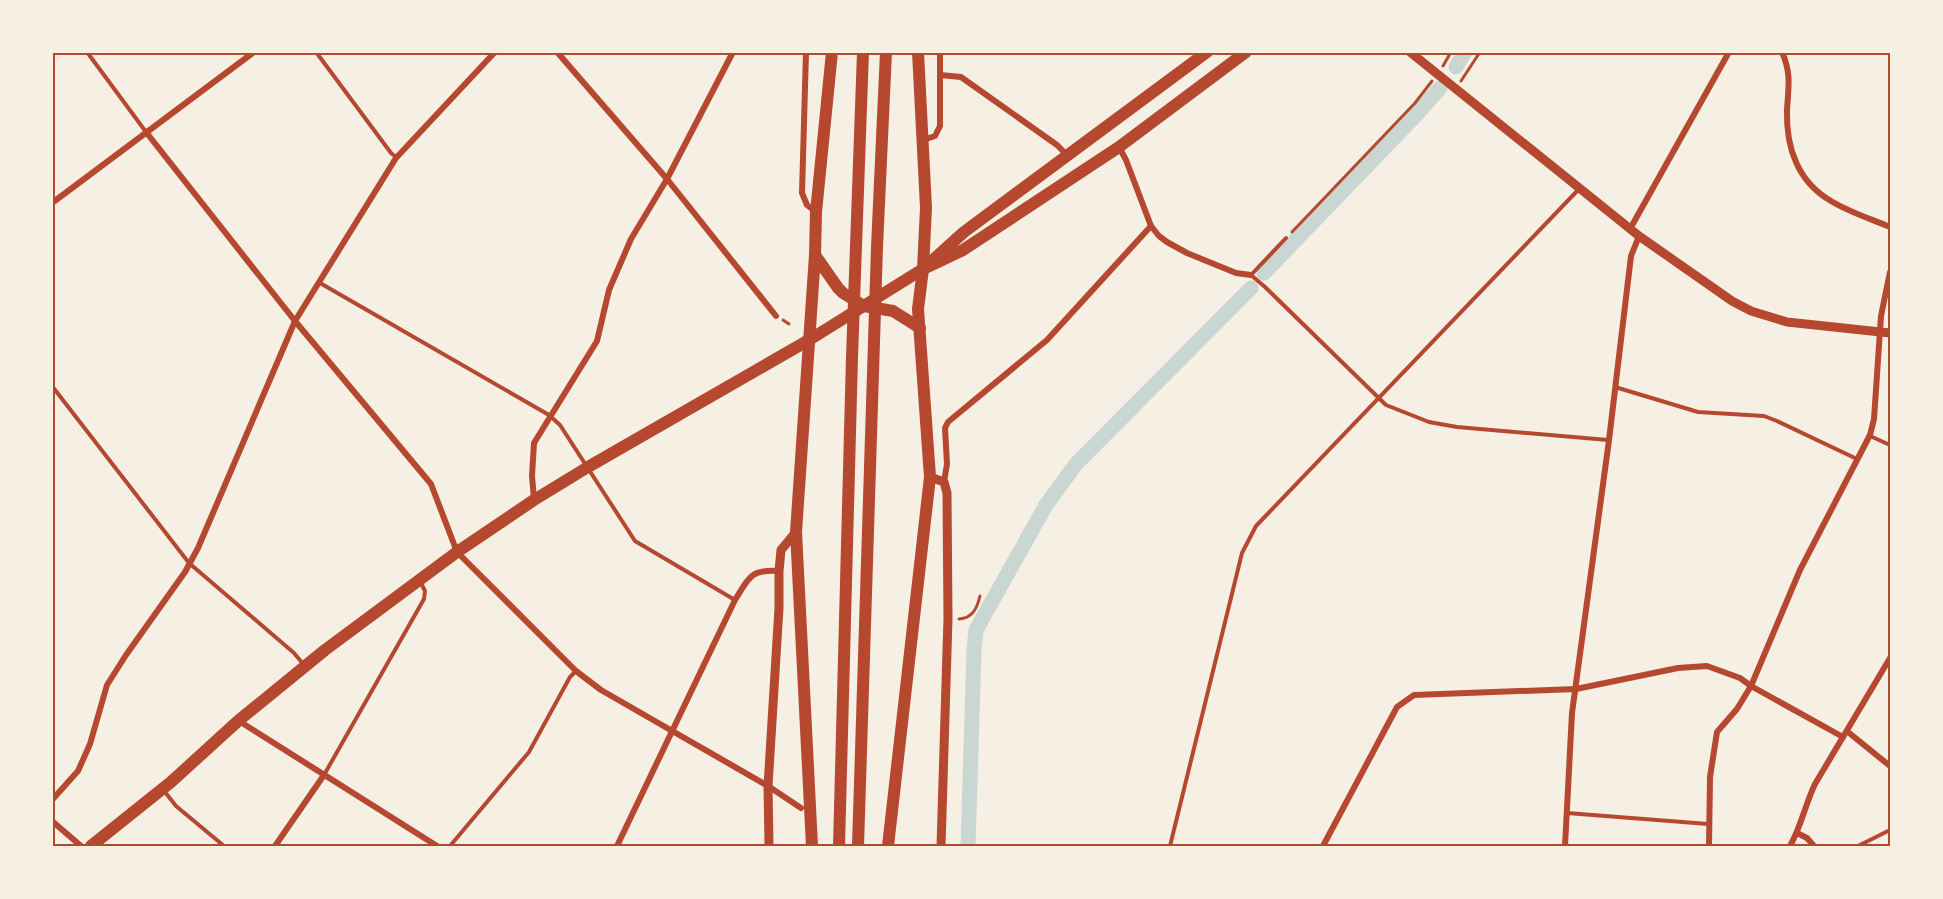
<svg xmlns="http://www.w3.org/2000/svg" width="1943" height="899" font-family="'IBM Plex Serif',serif">
<rect width="100%" height="100%" fill="#f6efe4"/>
<g fill="none" stroke-linecap="round" stroke-linejoin="round">
<!-- canal -->
<g stroke="#c9d6d2" stroke-width="15">
<path d="M1456 67 1465 52"/>
<path d="M1264 273 1416 115 1440 88"/>
<path d="M968 846 974 650 976 630 1046 505 1076 464 1251 288"/>
</g>
<!-- path -->
<g stroke="#b5482f" stroke-width="3">
<path d="M1443 66 1451 52"/>
<path d="M1461 81 1480 52"/>
<path d="M1292 232 1415 103 1432 81"/>
<path d="M783 320 789 324"/>
<path d="M959 619C973 618 977 608 980 596"/>
</g>
<!-- service -->
<g stroke="#b5482f" stroke-width="4">
<path d="M87 52 146 132"/>
<path d="M316 52 391 153 396 157"/>
<path d="M1286 238 1251 275 1265 287 1386 405 1429 422 1457 427 1608 440"/>
<path d="M320 283 549 415 560 425 635 541 735 600"/>
<path d="M52 386 189 563 294 653 304 665"/>
<path d="M1615 387 1698 412 1764 416 1777 421 1857 459"/>
<path d="M1870 436 1890 445"/>
<path d="M324 775 424 599 425 591 421 583"/>
<path d="M165 792 176 806 224 846"/>
<path d="M1567 813 1708 824"/>
<path d="M450 846 529 752 570 677 576 671"/>
<path d="M1170 846 1242 553 1256 526 1579 189"/>
<path d="M1858 846 1890 830"/>
</g>
<!-- minor -->
<g stroke="#b5482f" stroke-width="6">
<path d="M557 52 667 179 776 316"/>
<path d="M806 52 802 193 807 205 816 212"/>
<path d="M1782 52C1792 75 1788 88 1787 111 1786 148 1798 182 1831 201 1849 212 1871 219 1890 227"/>
<path d="M940 75 961 77 1057 145 1068 156"/>
<path d="M146 132 295 321 431 484 457 552 576 671 601 690 768 786 801 808"/>
<path d="M923 140 935 136 940 126V52"/>
<path d="M1119 147 1126 160 1151 226 1159 236 1167 242 1187 253 1236 273 1251 275"/>
<path d="M52 203 254 52"/>
<path d="M1630 229 1729 52"/>
<path d="M944 482 947 464 945 428 948 422 1047 340 1151 226"/>
<path d="M534 499 532 476 534 443 597 341 609 290 631 239 667 179 733 52"/>
<path d="M239 721 437 846"/>
<path d="M1848 732 1890 766"/>
<path d="M52 800 78 771 90 744 107 685 126 655 185 572 198 548 295 321 396 158 495 52"/>
<path d="M52 821 81 846"/>
<path d="M1797 833 1807 838 1814 846"/>
<path d="M275 846 324 775"/>
<path d="M617 846 735 600C749 578 750 569 779 571"/>
<path d="M1323 846 1397 707 1414 695 1576 689 1678 668 1707 666 1740 678 1751 686 1843 737"/>
<path d="M1565 846 1572 713 1609 440 1631 256 1639 236"/>
<path d="M1709 846 1710 777 1717 732 1737 709 1751 686 1800 570 1870 435 1874 419 1881 316 1890 272"/>
<path d="M1790 846C1801 827 1805 805 1815 784L1890 658"/>
</g>
<!-- tertiary -->
<g stroke="#b5482f" stroke-width="9">
<path d="M1410 52 1639 236 1732 301 1751 311 1787 322 1890 333"/>
<path d="M930 477 944 482 947 493 948 619 941 846"/>
<path d="M769 846 768 786 779 608V571L781 550 796 532"/>
</g>
<!-- primary -->
<g stroke="#b5482f" stroke-width="12">
<path d="M933 260 964 232 1207 52"/>
<path d="M91 846 171 782 238 721 325 650 457 552 534 500 588 467 809 340 923 269 963 250 1119 147 1246 52"/>
</g>
<!-- trunk -->
<g stroke="#b5482f" stroke-width="12">
<path d="M815 255 838 288 843 293 864 306 893 311 920 328"/>
<path d="M812 846 796 532 815 255 816 212 832 52"/>
<path d="M839 846 852 357 863 52"/>
<path d="M858 846 877 247 886 52"/>
<path d="M888 846 930 477 918 309 923 269 926 208 918 52"/>
</g>
</g>
<!-- border -->
<rect width="1943" height="899" fill="none" stroke="#f6efe4" stroke-width="108"/>
<rect x="54" y="54" width="1835" height="791" fill="none" stroke="#b5482f" stroke-width="2"/>
</svg>
